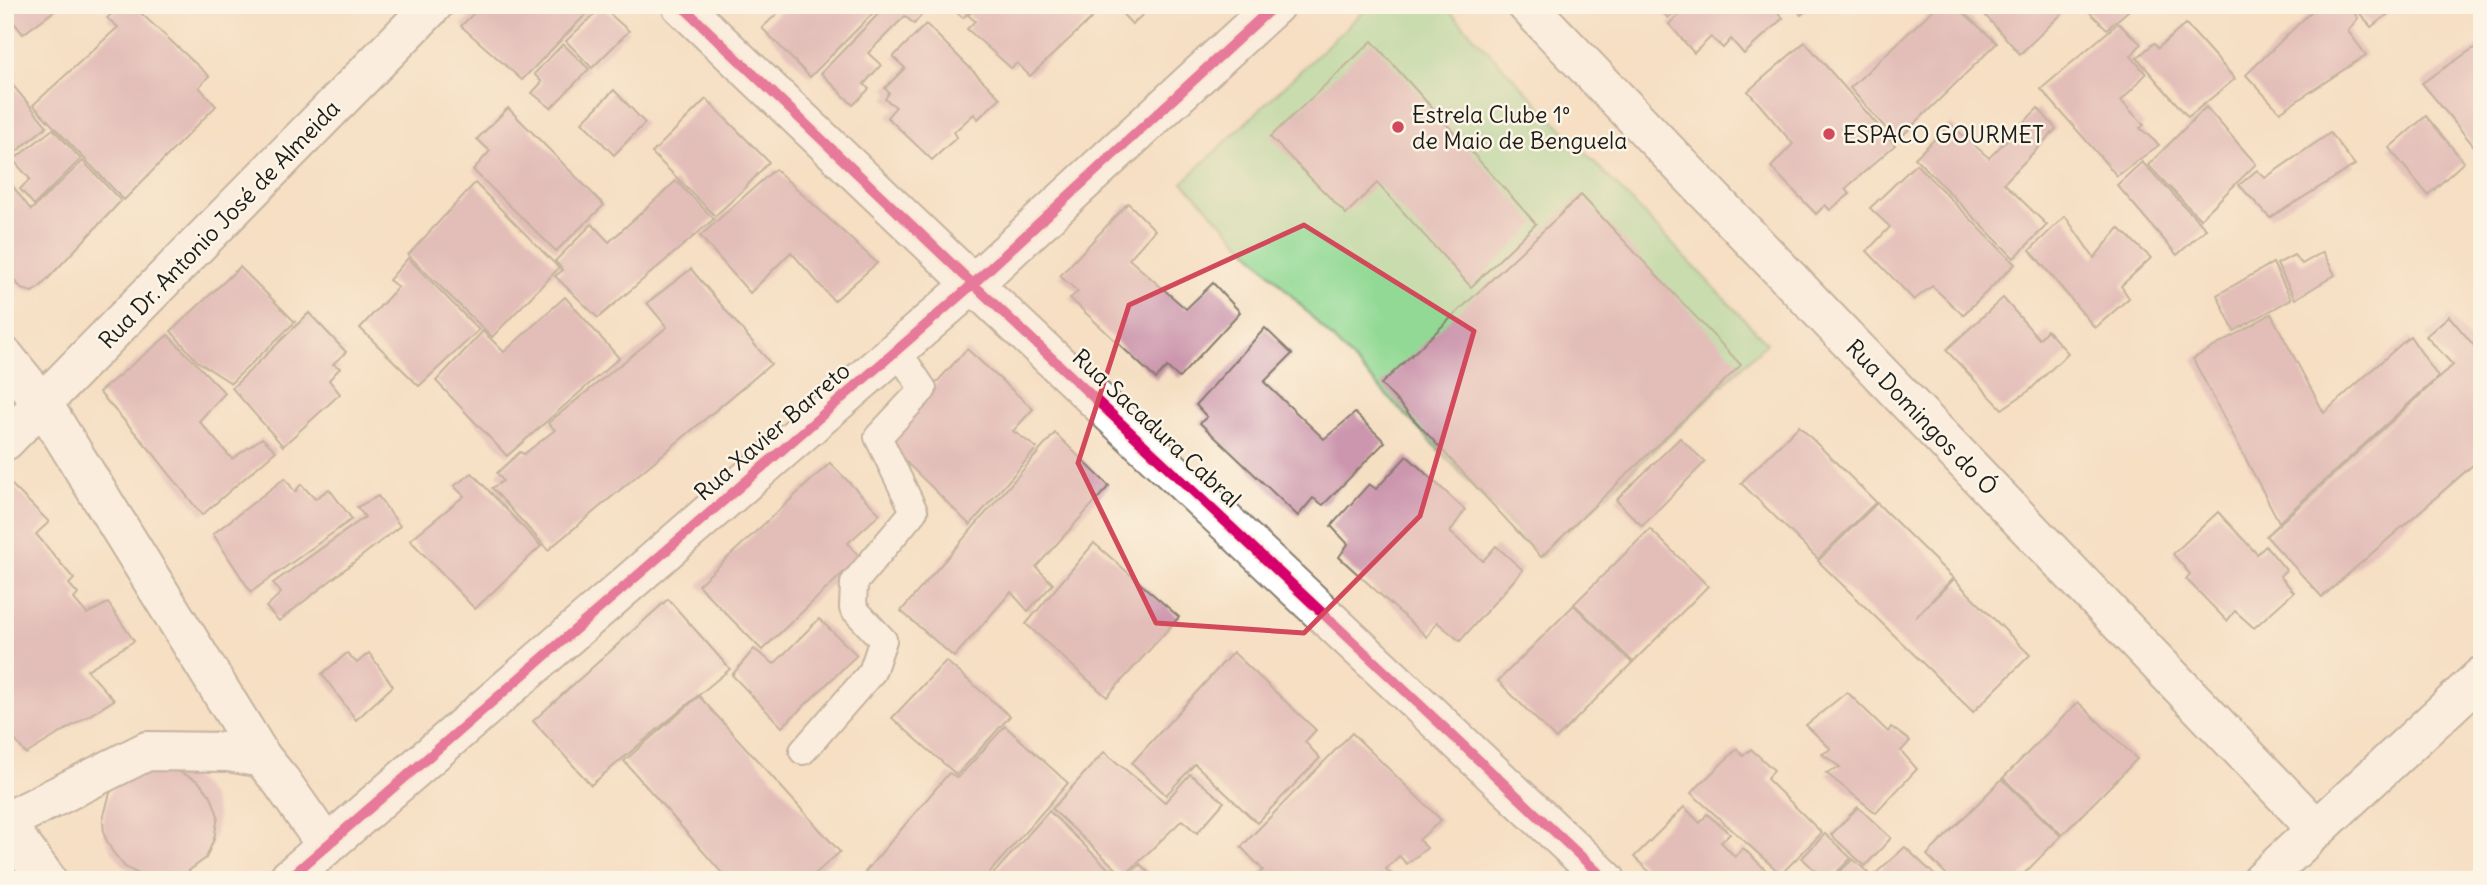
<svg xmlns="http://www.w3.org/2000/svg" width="2487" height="885" font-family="Delius,sans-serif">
<rect width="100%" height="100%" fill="#fcf5e5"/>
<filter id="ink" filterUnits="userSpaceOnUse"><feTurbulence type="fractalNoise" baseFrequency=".0143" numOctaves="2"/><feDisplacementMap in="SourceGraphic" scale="14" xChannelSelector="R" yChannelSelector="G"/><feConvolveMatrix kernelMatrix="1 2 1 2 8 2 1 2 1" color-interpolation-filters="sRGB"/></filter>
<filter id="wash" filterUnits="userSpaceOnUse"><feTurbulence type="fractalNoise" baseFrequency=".00686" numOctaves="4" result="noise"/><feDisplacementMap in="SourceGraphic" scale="28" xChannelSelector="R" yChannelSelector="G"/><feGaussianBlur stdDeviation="1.57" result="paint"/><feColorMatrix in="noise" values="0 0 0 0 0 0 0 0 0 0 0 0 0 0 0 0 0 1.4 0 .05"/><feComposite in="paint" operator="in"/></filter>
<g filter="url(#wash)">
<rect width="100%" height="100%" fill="#f5dfc3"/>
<!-- green -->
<path fill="#91d994" stroke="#567a58" stroke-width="2" d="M1370 5H1444L1767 343 1541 557 1183 182Z"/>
<g id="blocks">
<!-- building -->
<g fill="#cc97ae">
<path d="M5 5H62L23 34 5 11Z"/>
<path d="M122 5H132L209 76 199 87 216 106 124 200 33 105 118 27 107 18Z"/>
<path d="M482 5H595L522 80 461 26Z"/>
<path d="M786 5H881L810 77 762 28Z"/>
<path d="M887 5H930L914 24 905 16 868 53 881 65 864 84 869 89 853 105 821 73Z"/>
<path d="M948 5H976L963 18Z"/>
<path d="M978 5H1086L1095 15 1030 76 1017 63 1011 68 967 29 975 21 968 15Z"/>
<path d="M1114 5H1154L1132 24Z"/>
<path d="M1655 5H1683L1668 18Z"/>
<path d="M1689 5H1770L1783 18 1744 54 1731 39 1723 48 1711 37 1694 53 1669 24Z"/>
<path d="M1793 5H1812L1801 15Z"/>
<path d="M1938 5H1955L1997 43 1897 141 1850 88Z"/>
<path d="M1976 5H2071L2020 54Z"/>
<path d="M2082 5H2135L2107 29Z"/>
<path d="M2318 5H2348L2358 18 2348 31 2366 55 2280 112 2246 75Z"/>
<path d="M2353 5H2400L2371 27Z"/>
<path d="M602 7 629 31 592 68 566 41Z"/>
<path d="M2118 23 2141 44 2131 56 2146 74 2121 101 2144 125 2140 128 2159 145 2117 176 2041 89Z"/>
<path d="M926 24 1000 98 978 119 974 114 954 132 957 137 932 160 887 117 896 107 885 99 889 93 885 88 905 68 893 57Z"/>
<path d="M2186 24 2235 79 2188 117 2137 58 2154 43 2158 48Z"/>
<path d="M1372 41 1536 224 1471 287 1377 183 1346 214 1270 137Z"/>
<path d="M1805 42 1895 145 1845 189 1850 194 1830 210 1825 205 1816 214 1771 167 1793 144 1748 91Z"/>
<path d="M563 44 589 69 551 108 532 93 542 82 534 74Z"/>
<path d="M2477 46 2482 50V156L2422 83Z"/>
<path d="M5 76 47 126 5 161Z"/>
<path d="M614 90 645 123 614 155 582 122Z"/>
<path d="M706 99 769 162 743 190 715 216 652 153Z"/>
<path d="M2206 107 2256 164 2200 219 2148 165Z"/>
<path d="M508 108 604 205 556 251 473 170 490 151 477 139Z"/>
<path d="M2038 108 2056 129 2004 183 2047 225 2014 258 1915 158 1950 124 1989 158Z"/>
<path d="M2426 116 2464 162 2428 195 2389 148Z"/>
<path d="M53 129 81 159 34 205 20 189 30 179 13 160Z"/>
<path d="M2330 133 2355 165 2270 218 2239 185 2257 170 2265 178Z"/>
<path d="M83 161 121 201 41 286 32 292 22 289 5 270V176L31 210Z"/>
<path d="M2142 162 2206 229 2177 255 2117 185Z"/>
<path d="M1916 164 2015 264 1963 315 1932 286 1914 300 1867 251 1890 227 1870 208Z"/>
<path d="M775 169 877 263 834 301 791 252 750 293 700 236Z"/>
<path d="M676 181 714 219 598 318 555 276 563 270 555 261 592 224 609 242Z"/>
<path d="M475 183 559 268 492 337 408 255Z"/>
<path d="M1581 195 1741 365 1541 557 1381 384Z"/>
<path d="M1128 203 1155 230 1129 259 1186 309 1213 283 1240 312 1179 378 1167 367 1156 379 1070 298 1078 292 1060 276Z"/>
<path d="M2065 216 2094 258 2119 228 2151 258 2121 286 2129 298 2095 328 2030 250Z"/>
<path d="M2323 252 2335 275 2295 299 2277 264 2294 255 2302 264Z"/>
<path d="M408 258 479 330 419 386 360 328 398 287 389 280Z"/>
<path d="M2273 263 2291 299 2234 331 2217 295Z"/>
<path d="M240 267 295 322 231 383 197 361 171 331Z"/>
<path d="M691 269 771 364 548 550 492 488 503 481 497 473 520 452 524 454 555 430 548 423 667 327 647 303Z"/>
<path d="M565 297 619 358 507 456 436 381 483 331 504 352Z"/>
<path d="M2003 298 2039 339 2047 330 2068 353 2030 390 2002 409 1946 350Z"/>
<path d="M309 313 346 352 333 364 340 368 329 380 340 394 283 446 232 388Z"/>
<path d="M2271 314 2324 413 2410 336 2438 377 2279 522 2193 359Z"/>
<path d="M2449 316 2482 355V457L2322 597 2266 536 2453 365 2426 336Z"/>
<path d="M1265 328 1292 354 1264 382 1324 439 1355 413 1385 442 1323 505 1313 498 1298 516 1200 423 1207 417 1196 405Z"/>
<path d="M168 335 225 393 199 421 232 459 262 438 276 451 202 515 152 452 99 392Z"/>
<path d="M967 349 1033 409 1013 431 1037 448 970 525 884 440Z"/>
<path d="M1799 426 1876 502 1818 559 1741 483Z"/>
<path d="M1055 433 1109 486 1036 567 1053 584 1028 611 1011 592 954 657 901 611Z"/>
<path d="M1680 438 1705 462 1642 526 1616 500Z"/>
<path d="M1407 456 1465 510 1450 532 1483 561 1496 546 1523 570 1460 641 1437 622 1427 637 1339 557 1348 544 1331 526 1369 484 1376 489Z"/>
<path d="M830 463 880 514 848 543 860 557 762 650 698 585Z"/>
<path d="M472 473 541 546 475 609 410 540 464 496 454 486Z"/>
<path d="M285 478 295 492 301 484 315 499 329 489 352 519 251 592 213 534Z"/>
<path d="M9 482 49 522 36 534 74 579 69 584 78 594 74 599 87 614 108 603 134 641 87 670 114 700 26 754 5 727V486Z"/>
<path d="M378 496 400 526 279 621 266 607 281 593 273 583 365 517 357 507Z"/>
<path d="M1877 503 1953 578 1915 618 1954 579 2030 655 1973 712 1818 561Z"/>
<path d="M2218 512 2257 554 2266 546 2286 570 2280 576 2294 592 2254 628 2235 611 2227 621 2186 579 2190 574 2173 554Z"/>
<path d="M1650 529 1708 586 1633 662 1574 604Z"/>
<path d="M1094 543 1179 617 1107 697 1026 624Z"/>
<path d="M668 599 730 669 591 785 533 721Z"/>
<path d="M1574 605 1632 663 1556 739 1498 681Z"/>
<path d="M819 619 857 655 782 727 732 675 754 649 774 664Z"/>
<path d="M1233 652 1316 730 1305 742 1320 758 1257 823 1195 764 1166 795 1132 763Z"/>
<path d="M347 653 357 663 369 653 393 686 356 720 322 674Z"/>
<path d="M946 661 1010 716 957 775 892 718Z"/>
<path d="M1847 692 1888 732 1891 727 1910 741 1901 751 1917 769 1876 813 1826 773 1840 767 1822 754 1831 749 1806 725Z"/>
<path d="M699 696 840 852 808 880H728L624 761Z"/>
<path d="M2078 702 2137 759 2062 835 2003 778Z"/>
<path d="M1005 726 1068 783 983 880H873L865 872 949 773 958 778Z"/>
<path d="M1352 733 1441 820 1419 840 1427 848 1407 864 1399 856 1386 869 1393 876 1389 880H1253L1263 870 1241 847Z"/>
<path d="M1737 749 1743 756 1751 749 1774 770 1767 779 1822 833 1781 874 1691 793Z"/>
<path d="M1104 752 1165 802 1190 774 1224 802 1197 833 1182 820 1124 876 1052 809Z"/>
<path d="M157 766 178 771 198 781 211 796 218 816 214 839 206 858 176 880 146 878 125 867 112 851 104 835 103 819 110 793 117 783Z"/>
<path d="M2002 779 2061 836 2018 880H1952L1927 855Z"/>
<path d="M1684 807 1700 823 1707 814 1730 834 1721 842 1735 857 1743 848 1767 871 1761 877 1765 880H1658L1634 857Z"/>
<path d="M1858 807 1891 838 1865 866 1831 835Z"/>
<path d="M1049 811 1120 880H1073L1069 876 1065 880H988Z"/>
<path d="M1825 834 1851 858 1829 880H1825L1802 858Z"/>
<path d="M1905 847 1940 880H1883L1876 873Z"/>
<path d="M1853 859 1876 880H1831Z"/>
<path d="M1140 864 1156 880H1124Z"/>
</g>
</g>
</g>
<g filter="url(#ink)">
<use href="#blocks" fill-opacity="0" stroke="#887e70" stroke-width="2"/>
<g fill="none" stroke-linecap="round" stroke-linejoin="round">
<defs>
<path id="lane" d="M803 751 872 672 883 640 853 608 854 583 914 511 878 437 923 389 897 350"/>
<g id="street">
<path d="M681 5 973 284 1606 880"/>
<path d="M1527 5 2317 829"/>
<path d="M5 357 43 404 262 758"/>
<path d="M5 441 433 5"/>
<path d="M5 822 147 751 229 752 262 758 281 781 326 845"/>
<path d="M287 880 973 284 1275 5"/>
</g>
<g id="secondary">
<path d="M5 823 47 880"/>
<path d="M2262 880 2482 676"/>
</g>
</defs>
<!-- lane casing -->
<use href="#lane" stroke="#887e70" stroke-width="30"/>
<!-- street casing -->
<use href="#street" stroke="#887e70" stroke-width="42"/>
<!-- secondary casing -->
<use href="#secondary" stroke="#887e70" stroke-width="42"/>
<!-- lane -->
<use href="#lane" stroke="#fff" stroke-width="26"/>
<!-- street -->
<use href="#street" stroke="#fff" stroke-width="38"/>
<!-- secondary -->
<use href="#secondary" stroke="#fff" stroke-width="38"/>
<defs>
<g id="cycleway">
<path d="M681 5 973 284 1606 880"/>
<path d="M287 880 973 284 1275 5"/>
</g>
</defs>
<!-- cycleway casing -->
<use href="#cycleway" stroke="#fcf5e5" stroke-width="15"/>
<!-- cycleway -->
<use href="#cycleway" stroke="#d6006c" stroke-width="10"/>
</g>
</g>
<!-- marked area -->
<path d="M0 0H2487V885H0ZM1304 225 1474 331 1420 516 1304 633 1156 623 1078 463 1129 305Z" fill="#f5dfc3" fill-opacity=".55" fill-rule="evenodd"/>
<path fill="none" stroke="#d1495b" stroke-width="5" stroke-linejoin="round" d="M1304 225 1474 331 1420 516 1304 633 1156 623 1078 463 1129 305Z"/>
<!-- markers -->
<g fill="#d1495b" stroke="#fcf5e5" stroke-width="2.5">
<circle cx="1398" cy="127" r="7"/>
<circle cx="1829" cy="134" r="7"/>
</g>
<g text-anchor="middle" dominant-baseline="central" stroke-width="5" stroke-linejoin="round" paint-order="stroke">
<!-- poi labels -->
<g font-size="23" fill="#1c1c1c" stroke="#fcf5e5" text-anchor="start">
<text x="1412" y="114">Estrela Clube 1º<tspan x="1412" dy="26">de Maio de Benguela</tspan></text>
<text x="1843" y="134">ESPACO GOURMET</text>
</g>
<!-- street labels -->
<g font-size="23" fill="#1c1c1c" stroke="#fcf5e5">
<text transform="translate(219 224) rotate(-46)">Rua Dr. Antonio José de Almeida</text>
<text transform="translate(1922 417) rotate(46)">Rua Domingos do Ó</text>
<text transform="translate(1157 428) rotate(43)">Rua Sacadura Cabral</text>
<text transform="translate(772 431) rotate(-41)">Rua Xavier Barreto</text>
</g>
</g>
<!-- margin -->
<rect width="2487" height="885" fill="none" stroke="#fcf5e5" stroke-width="28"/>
</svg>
